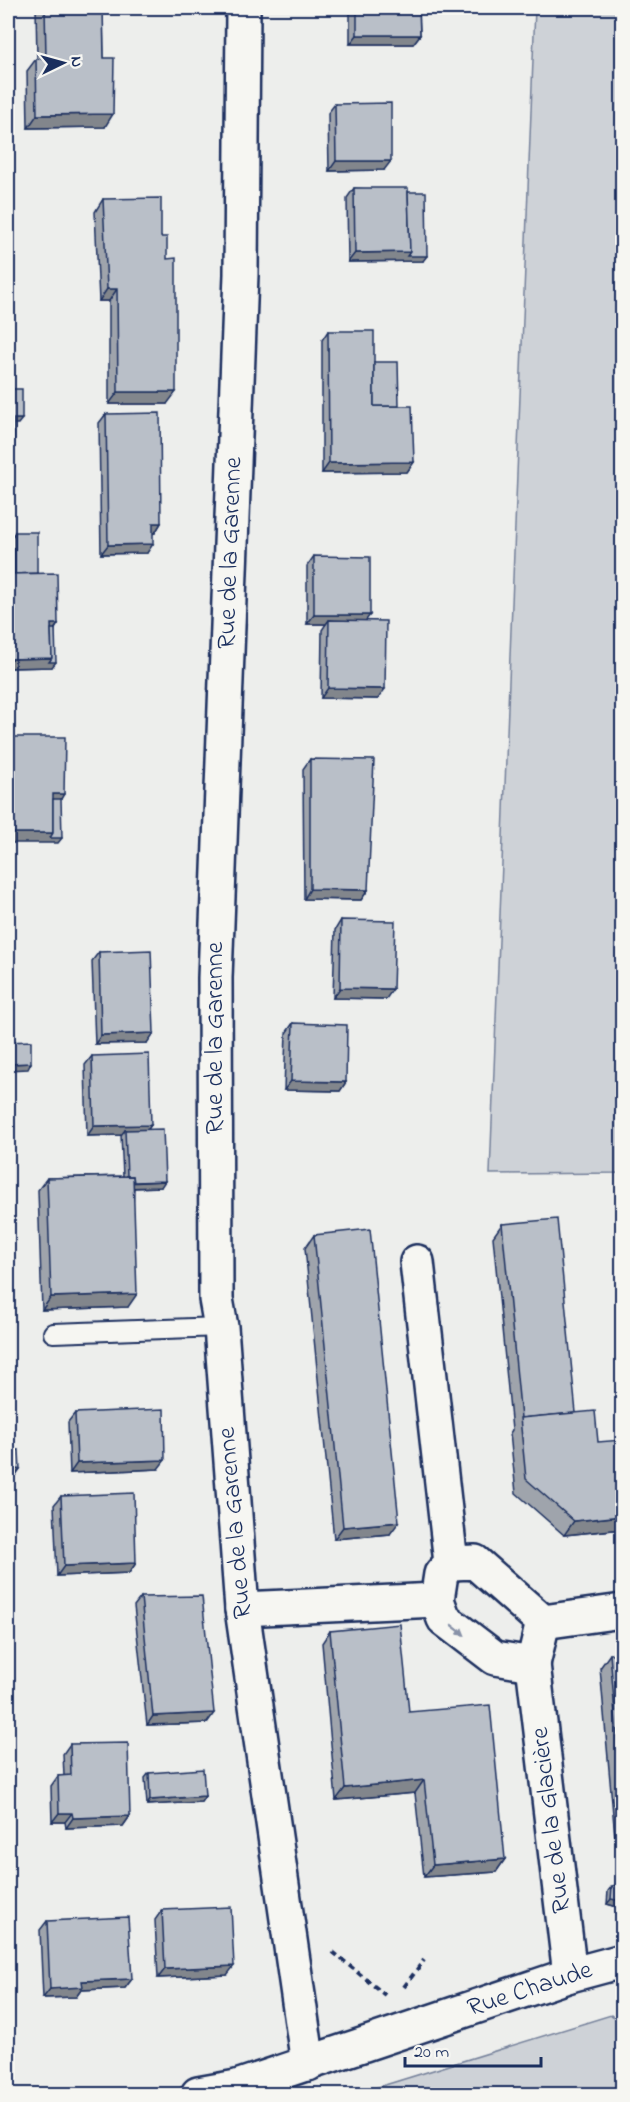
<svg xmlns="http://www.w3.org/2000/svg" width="630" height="2102" font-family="'Indie Flower',sans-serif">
<rect width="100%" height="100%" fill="#edeeec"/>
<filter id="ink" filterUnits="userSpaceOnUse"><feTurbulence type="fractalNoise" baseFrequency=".0167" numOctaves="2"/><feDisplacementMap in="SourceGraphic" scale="12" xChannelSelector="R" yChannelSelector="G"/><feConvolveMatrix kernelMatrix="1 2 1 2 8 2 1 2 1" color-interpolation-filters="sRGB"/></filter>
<g filter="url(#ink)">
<!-- green -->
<g fill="#ced2d7" stroke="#74809a" stroke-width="1.5">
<path d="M535 8H622V1173L490 1174Z"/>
<path d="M611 2015 622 2023V2094H356Z"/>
</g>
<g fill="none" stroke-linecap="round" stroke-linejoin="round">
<defs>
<path id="service" d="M53 1333 221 1327"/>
<g id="minor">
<path d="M243 8 241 274 215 978 216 1299 221 1327 242 1609 308 2064"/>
<path d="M417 1262 451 1563 441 1574 437 1600 444 1619 495 1658 533 1664 543 1622 475 1562 451 1563"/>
<path d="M242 1609 437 1600"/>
<path d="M543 1622 622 1611"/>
<path d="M533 1664 570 1975"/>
</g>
<path id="tertiary" d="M198 2094 237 2087 570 1975 622 1961"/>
</defs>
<!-- service casing -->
<use href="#service" stroke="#1b2f5e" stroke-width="22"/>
<!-- minor casing -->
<use href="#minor" stroke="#1b2f5e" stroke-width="38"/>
<!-- tertiary casing -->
<use href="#tertiary" stroke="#1b2f5e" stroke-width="38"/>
<!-- path -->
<g stroke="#1b2f5e" stroke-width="4" stroke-dasharray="6 4.5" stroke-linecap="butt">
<path d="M333 1952 385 1995"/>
<path d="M404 1987 424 1960"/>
</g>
<!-- service -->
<use href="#service" stroke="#f6f6f2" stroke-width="18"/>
<!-- minor -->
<use href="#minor" stroke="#f6f6f2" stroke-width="33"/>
<!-- tertiary -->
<use href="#tertiary" stroke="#f6f6f2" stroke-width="33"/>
</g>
<!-- wall -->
<g fill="#9fa4ac" stroke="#1b2f5e" stroke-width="1.5">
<path d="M36 8H103L105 127 28 128 27 71 36 59H37Z"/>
<path d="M350 8H419L420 35 413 44H350Z"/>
<path d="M335 104 384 170 329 171 328 113Z"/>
<path d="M354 188 408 192 423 261 348 262 347 198Z"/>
<path d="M103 199 161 237 167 404H109V301H99L95 212Z"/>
<path d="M328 331 374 362 399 406 414 462 407 472 322 473V340Z"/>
<path d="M106 414 161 523 155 533H153L147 553 101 554 99 423Z"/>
<path d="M15 532 37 573 58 624 55 629 52 667 8 668 11 574V538Z"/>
<path d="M314 556 366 621 378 699 321 698 322 630 326 624H307V566Z"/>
<path d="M310 759 368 890 361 900 304 899 303 769Z"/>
<path d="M341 920 386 999 333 998 335 930Z"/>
<path d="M99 952 147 1043 95 1044 92 961Z"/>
<path d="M293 1023 346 1082 340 1091 284 1090 286 1033Z"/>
<path d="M92 1056 151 1125 148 1129 161 1187 134 1188 128 1307 42 1310 38 1190 47 1178 123 1176 121 1135 87 1136 85 1065Z"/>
<path d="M502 1224 576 1413 598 1442 622 1529 564 1535 516 1493 510 1433 512 1430 493 1237Z"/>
<path d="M314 1235 390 1534 334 1539 305 1248Z"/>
<path d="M75 1413 158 1469 70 1473 68 1422Z"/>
<path d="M61 1496 136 1563 129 1573 57 1576 54 1505Z"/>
<path d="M141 1597 207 1723 147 1725 134 1606Z"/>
<path d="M330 1631 409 1712 505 1859 496 1872 424 1877 415 1793 336 1800 322 1643Z"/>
<path d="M622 1653V1843L615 1837 600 1668 610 1654Z"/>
<path d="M70 1744 130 1816 123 1826 66 1828 65 1822H52L51 1786 58 1776H64L63 1754Z"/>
<path d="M149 1773 205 1796 201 1802 147 1805 145 1778Z"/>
<path d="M622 1884V1902L617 1907 607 1904 608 1891 612 1886Z"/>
<path d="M162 1910 227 1975 158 1978 155 1920Z"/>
<path d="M47 1921 132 1979 125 1988 81 1990 76 1997 43 1998 40 1930Z"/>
</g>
<!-- shaded-wall -->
<g fill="#82868c" stroke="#1b2f5e" stroke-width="1.5">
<path d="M357 35H420L413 44H350Z"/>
<path d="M113 114 105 127 28 128 37 115Z"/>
<path d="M336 161H391L384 170 329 171Z"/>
<path d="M410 252 427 256 423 261 348 262 355 253Z"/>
<path d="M107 289H117L109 301H99Z"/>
<path d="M118 392H176L167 404H109Z"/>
<path d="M14 419H22L18 424H10Z"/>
<path d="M414 462 407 472 322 473 329 463Z"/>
<path d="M8 467H14L10 472H8Z"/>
<path d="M153 523H161L155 533H146Z"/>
<path d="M153 544 147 553 101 554 108 545Z"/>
<path d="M314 615H370L363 624 329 620 326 624H307Z"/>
<path d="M51 624H58L51 634Z"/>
<path d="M52 658 56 662 52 667 8 668V659Z"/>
<path d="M328 688 385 689 378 699 321 698Z"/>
<path d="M53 794H64L58 804H50Z"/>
<path d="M8 833H53L62 838 58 843H8Z"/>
<path d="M310 889 368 890 361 900 304 899Z"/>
<path d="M340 988 393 989 386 999 333 998Z"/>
<path d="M154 1033 147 1043 95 1044 101 1035Z"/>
<path d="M31 1063 28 1069 8 1070V1064Z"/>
<path d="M291 1081 346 1082 340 1091 284 1090Z"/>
<path d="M151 1125 144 1135 125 1130 121 1135 87 1136 94 1126Z"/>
<path d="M165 1181 161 1187 123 1188 127 1183Z"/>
<path d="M137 1294 128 1307 42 1310 51 1297Z"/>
<path d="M165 1460 158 1469 70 1473 77 1463Z"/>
<path d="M20 1469 16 1475H8V1470Z"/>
<path d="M622 1516V1529L564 1535 574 1521Z"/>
<path d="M399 1522 390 1534 334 1539 343 1527Z"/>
<path d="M136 1563 129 1573 57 1576 64 1566Z"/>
<path d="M214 1713 207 1723 147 1725 153 1716Z"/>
<path d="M424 1780 415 1793 336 1800 345 1788Z"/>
<path d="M205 1796 201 1802 147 1805 150 1800Z"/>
<path d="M59 1813H72L65 1822H52Z"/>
<path d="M130 1816 123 1826 66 1828 73 1818Z"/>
<path d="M505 1859 496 1872 424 1877 433 1865Z"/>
<path d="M611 1899 622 1900V1902L617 1907 607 1904Z"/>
<path d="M234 1966 227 1975 158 1978 165 1969Z"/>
<path d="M132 1979 125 1988 81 1990 76 1997 43 1998 50 1989 82 1981Z"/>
</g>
<!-- building -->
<g fill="#b9bfc8" stroke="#1b2f5e" stroke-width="1.5">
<path d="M45 8H103L104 58H114L113 114 37 115 36 59 46 58Z"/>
<path d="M357 8H419L420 35H357Z"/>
<path d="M391 103V161H336L335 104Z"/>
<path d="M354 188H408L410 252 355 253Z"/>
<path d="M408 192H426L427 256H407L410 252Z"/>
<path d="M161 198V237H167V259L176 258V392H118L117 289H107L103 199Z"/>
<path d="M328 331H374V406H412L414 462 329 463Z"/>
<path d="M374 362H398L399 406H374Z"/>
<path d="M8 389H22V419H14V467H8Z"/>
<path d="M160 413 161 523H153V544L108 545 106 414Z"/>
<path d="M15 532H37V573L15 574Z"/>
<path d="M314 556 370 557V615H314Z"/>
<path d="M57 573 58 624H51L52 658 8 659V574Z"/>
<path d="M329 620 386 621 385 689 328 688Z"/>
<path d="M51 629H55L56 662H49L52 658Z"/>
<path d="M8 737H65L64 794H53V833H8Z"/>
<path d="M310 759 374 760 368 890 310 889Z"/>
<path d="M53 799H61L62 838H50L53 833Z"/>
<path d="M341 920 395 921 393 989 340 988Z"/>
<path d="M151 950 154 1033 101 1035 99 952Z"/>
<path d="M293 1023 347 1025 346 1082 291 1081Z"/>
<path d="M31 1041V1063L8 1064V1042Z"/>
<path d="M149 1054 151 1125 94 1126 92 1056Z"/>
<path d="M163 1129 165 1181 134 1182 133 1176H127L125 1130Z"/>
<path d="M133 1176 137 1294 51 1297 47 1178Z"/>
<path d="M557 1219 576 1413 521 1418 502 1224Z"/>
<path d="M370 1229 399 1522 343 1527 314 1235Z"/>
<path d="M164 1409 165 1460 77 1463 75 1413Z"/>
<path d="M595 1411 598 1442 622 1440V1516L574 1521 526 1479 520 1418Z"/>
<path d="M8 1450H19L20 1469 8 1470Z"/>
<path d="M134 1493 136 1563 64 1566 61 1496Z"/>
<path d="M202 1596 214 1713 153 1716 141 1597Z"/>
<path d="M400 1624 409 1712 490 1705 505 1859 433 1865 424 1780 345 1788 330 1631Z"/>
<path d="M622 1653V1795L610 1654Z"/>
<path d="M128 1743 130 1816 73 1818 72 1813H59L58 1776 71 1775 70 1744Z"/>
<path d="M203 1769 205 1796 150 1800 149 1773Z"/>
<path d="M622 1884V1900L621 1901 611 1899 612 1886Z"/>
<path d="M231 1907 234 1966 165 1969 162 1910Z"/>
<path d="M128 1917 132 1979 82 1981 83 1987 50 1989 47 1921Z"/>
</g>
<!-- one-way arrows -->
<defs><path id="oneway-solid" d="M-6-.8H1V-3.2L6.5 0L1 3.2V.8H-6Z" transform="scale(1.5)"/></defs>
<use fill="#8892a8" href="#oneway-solid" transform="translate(458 1630) rotate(38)"/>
</g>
<g text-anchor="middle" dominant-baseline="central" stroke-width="5" stroke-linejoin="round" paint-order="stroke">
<!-- street labels -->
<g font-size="26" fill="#1b2f5e" stroke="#f6f6f2">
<text transform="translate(231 553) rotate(-88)">Rue de la Garenne</text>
<text transform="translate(216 1038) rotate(-90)">Rue de la Garenne</text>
<text transform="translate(236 1523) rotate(-95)">Rue de la Garenne</text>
<text transform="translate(552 1820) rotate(-97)">Rue de la Glacière</text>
<text transform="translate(530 1990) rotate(-18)">Rue Chaude</text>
</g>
</g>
<!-- margin -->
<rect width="630" height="2102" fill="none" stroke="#f6f6f2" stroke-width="30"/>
<rect x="15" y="15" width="600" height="2072" fill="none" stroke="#1b2f5e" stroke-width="2" filter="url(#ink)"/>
<!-- north arrow -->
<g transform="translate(63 63) rotate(85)" stroke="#f6f6f2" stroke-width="4.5" paint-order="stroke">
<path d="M0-4.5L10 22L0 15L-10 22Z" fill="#1b2f5e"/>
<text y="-9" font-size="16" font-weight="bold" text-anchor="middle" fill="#1b2f5e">N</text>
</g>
<!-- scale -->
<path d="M405 2057v9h136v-9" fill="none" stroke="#1b2f5e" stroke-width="3"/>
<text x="414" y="2057" font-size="18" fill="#1b2f5e" stroke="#f6f6f2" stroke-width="4.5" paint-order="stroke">20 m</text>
</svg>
